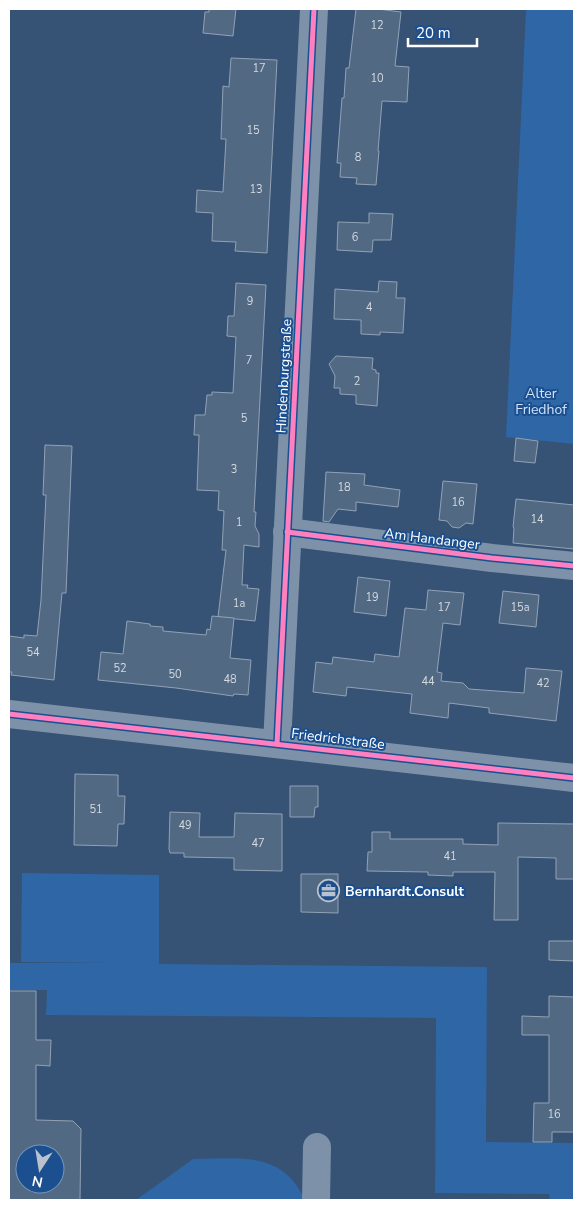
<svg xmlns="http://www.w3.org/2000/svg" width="583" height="1209" font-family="'Nunito Sans',sans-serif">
<rect width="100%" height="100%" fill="#365274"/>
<!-- green -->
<g fill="#2f66a5">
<path d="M526 9H574V444L506 437Z"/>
<path d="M22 873 159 875V964L487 967 486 1142 574 1143V1200H550L549 1194 435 1193 436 1018 46 1015 47 990H9V963H114L21 962Z"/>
<path d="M193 1159C240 1159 282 1150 305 1200H136Z"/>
</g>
<!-- building -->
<g fill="#526984" stroke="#92a2b6" fill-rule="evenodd">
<path d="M209 9H236L233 36 203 33 205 12H209Z"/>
<path d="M356 9H378L401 12 395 66 409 67 407 102 382 101 378 151H379L376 185 356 184 357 178 340 177 341 163H337L342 98H344L346 68H349Z"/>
<path d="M231 58 277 60 267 253 235 251 236 242 212 241 213 213 196 212 197 190 223 192 226 139H221L223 86 229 87Z"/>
<path d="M369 213 393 214 391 240H373L372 252 337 250 338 222 369 223Z"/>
<path d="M379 281 397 282 396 298H405L403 333 380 332V335L361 334V320L334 319 335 289 378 292Z"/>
<path d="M236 283 266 285 254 512H256L255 526 259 534V547L244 545 242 585H248L247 588 259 589 255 621 218 617 226 550H222L224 511 218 510 219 491 197 490 199 435H194L195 415H205L207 395H212V392L233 393 236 337 227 336 228 316H234Z"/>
<path d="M336 356 373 358 372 369 376 370V373H379L377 406 356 404V395L340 394V388H334L335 376 329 364Z"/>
<path d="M516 438 538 441 535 463 514 461Z"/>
<path d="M45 445 72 446 66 593H62L54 680 11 675 12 672H9V636L24 638V635L37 636 41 600 46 495H43Z"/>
<path d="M326 472 365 474 364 485 400 490 398 507 356 502V511L338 509 329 522 323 521Z"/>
<path d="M443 481 477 484 473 524 466 523 459 528 452 527 447 521 439 520Z"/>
<path d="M516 499 574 505V549L513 543 514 528 513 527Z"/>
<path d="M358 577 390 581 386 616 354 612Z"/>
<path d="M428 590 464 593 460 625 443 623 437 672 442 673 441 681 463 683 469 689 524 693 526 668 562 671 556 721 489 713V708L449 703 448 718 410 713 412 694 347 687 346 696 313 692 316 662 332 664 333 657 374 662 375 654 399 657 405 608 426 610Z"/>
<path d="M503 591 539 595 536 627 499 623Z"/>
<path d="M212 616 234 618 230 658 251 660 248 695 234 694 233 696 176 688 98 680 101 652 123 654 127 621 150 624V626L163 627V631L206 635 207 629 210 630Z"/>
<path d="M75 774 118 775V796H125L124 824H118L117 846 74 845Z"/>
<path d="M290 786H318V807H315L314 817H290Z"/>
<path d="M170 812 200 813 199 837H234L235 813 282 814V871L234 870V858L184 857V853H170L169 849Z"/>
<path d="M498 823 574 824V879H556V858L518 857V920H494L495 872H453V876L428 875V872L367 871 368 852H372V832H390V839H463V844L498 845Z"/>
<path d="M301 874H338V913L301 912Z"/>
<path d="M549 941H574V961L549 960Z"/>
<path d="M9 991H36V1040H51L50 1066 36 1065V1120L73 1121 81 1129 80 1200H9ZM25 1154H55V1184H25Z"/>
<path d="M549 996 574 997V1132H552V1142H533L534 1103H549V1035H522V1016L549 1017Z"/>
</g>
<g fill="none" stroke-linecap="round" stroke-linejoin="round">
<!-- minor -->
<g stroke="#7d92a8" stroke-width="28">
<path d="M287 532 492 558 574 566"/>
<path d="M9 714 574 778"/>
<path d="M277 744 314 9"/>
<path d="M316 1200 317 1147"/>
</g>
<defs>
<g id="cycleway">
<path d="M287 532 492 558 574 566"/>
<path d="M9 714 574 778"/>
<path d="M277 744 314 9"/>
</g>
</defs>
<!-- cycleway casing -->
<use href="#cycleway" stroke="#1b4f8f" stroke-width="8"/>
<!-- cycleway -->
<use href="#cycleway" stroke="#ff80c0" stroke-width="5"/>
</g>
<!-- icons -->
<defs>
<symbol id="office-ring" viewBox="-11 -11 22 22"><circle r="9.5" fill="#1b4f8f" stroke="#b9c2ce" stroke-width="1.5"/><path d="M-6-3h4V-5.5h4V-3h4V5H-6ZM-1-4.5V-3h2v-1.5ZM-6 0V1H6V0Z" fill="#b9c2ce"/></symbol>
</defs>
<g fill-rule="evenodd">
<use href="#office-ring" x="316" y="878" width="25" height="25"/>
</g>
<g text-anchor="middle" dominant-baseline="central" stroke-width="4" stroke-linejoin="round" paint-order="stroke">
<!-- number labels -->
<g font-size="11" fill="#d4dae0">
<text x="377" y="25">12</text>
<text x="259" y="68">17</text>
<text x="377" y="78">10</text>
<text x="253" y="130">15</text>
<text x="358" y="157">8</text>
<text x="256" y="189">13</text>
<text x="355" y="237">6</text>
<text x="250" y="301">9</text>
<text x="369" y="307">4</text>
<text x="249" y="360">7</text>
<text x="357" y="381">2</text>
<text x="244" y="418">5</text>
<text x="234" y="469">3</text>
<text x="344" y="487">18</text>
<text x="458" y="502">16</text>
<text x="537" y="519">14</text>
<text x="239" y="522">1</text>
<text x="372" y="597">19</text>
<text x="239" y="603">1a</text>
<text x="444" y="607">17</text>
<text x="520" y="607">15a</text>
<text x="33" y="652">54</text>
<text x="120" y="668">52</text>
<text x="175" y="674">50</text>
<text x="230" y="679">48</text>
<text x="428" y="681">44</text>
<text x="543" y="683">42</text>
<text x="96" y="809">51</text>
<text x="185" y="825">49</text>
<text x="258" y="843">47</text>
<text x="450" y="856">41</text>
<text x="554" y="1114">16</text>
</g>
<!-- street labels -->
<g font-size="14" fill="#fff" stroke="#1b4f8f">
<text transform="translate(284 376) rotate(-87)">Hindenburgstraße</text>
<text transform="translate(432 539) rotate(7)">Am Handanger</text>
<text transform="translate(338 739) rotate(7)">Friedrichstraße</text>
</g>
<!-- park labels -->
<g font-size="14" fill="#cfe3fa" stroke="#1b4f8f">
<text x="541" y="393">Alter<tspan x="541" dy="16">Friedhof</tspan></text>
</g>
<!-- poi labels -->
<g font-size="14" font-weight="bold" fill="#fff" stroke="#1b4f8f" text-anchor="start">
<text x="345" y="891">Bernhardt.Consult</text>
</g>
</g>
<!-- border -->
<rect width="583" height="1209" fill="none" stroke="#ffffff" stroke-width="20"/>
<!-- north arrow -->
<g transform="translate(40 1169) rotate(192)"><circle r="24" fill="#1b4f8f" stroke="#7695bc"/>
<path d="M0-4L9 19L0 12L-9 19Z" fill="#b9c2ce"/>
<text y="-8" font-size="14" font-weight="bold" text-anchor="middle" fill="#ffffff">N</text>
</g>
<!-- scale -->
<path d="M408 38v8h69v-8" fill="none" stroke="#ffffff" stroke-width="2.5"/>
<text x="416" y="38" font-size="15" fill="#ffffff" stroke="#1b4f8f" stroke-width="4" paint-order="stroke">20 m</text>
</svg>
